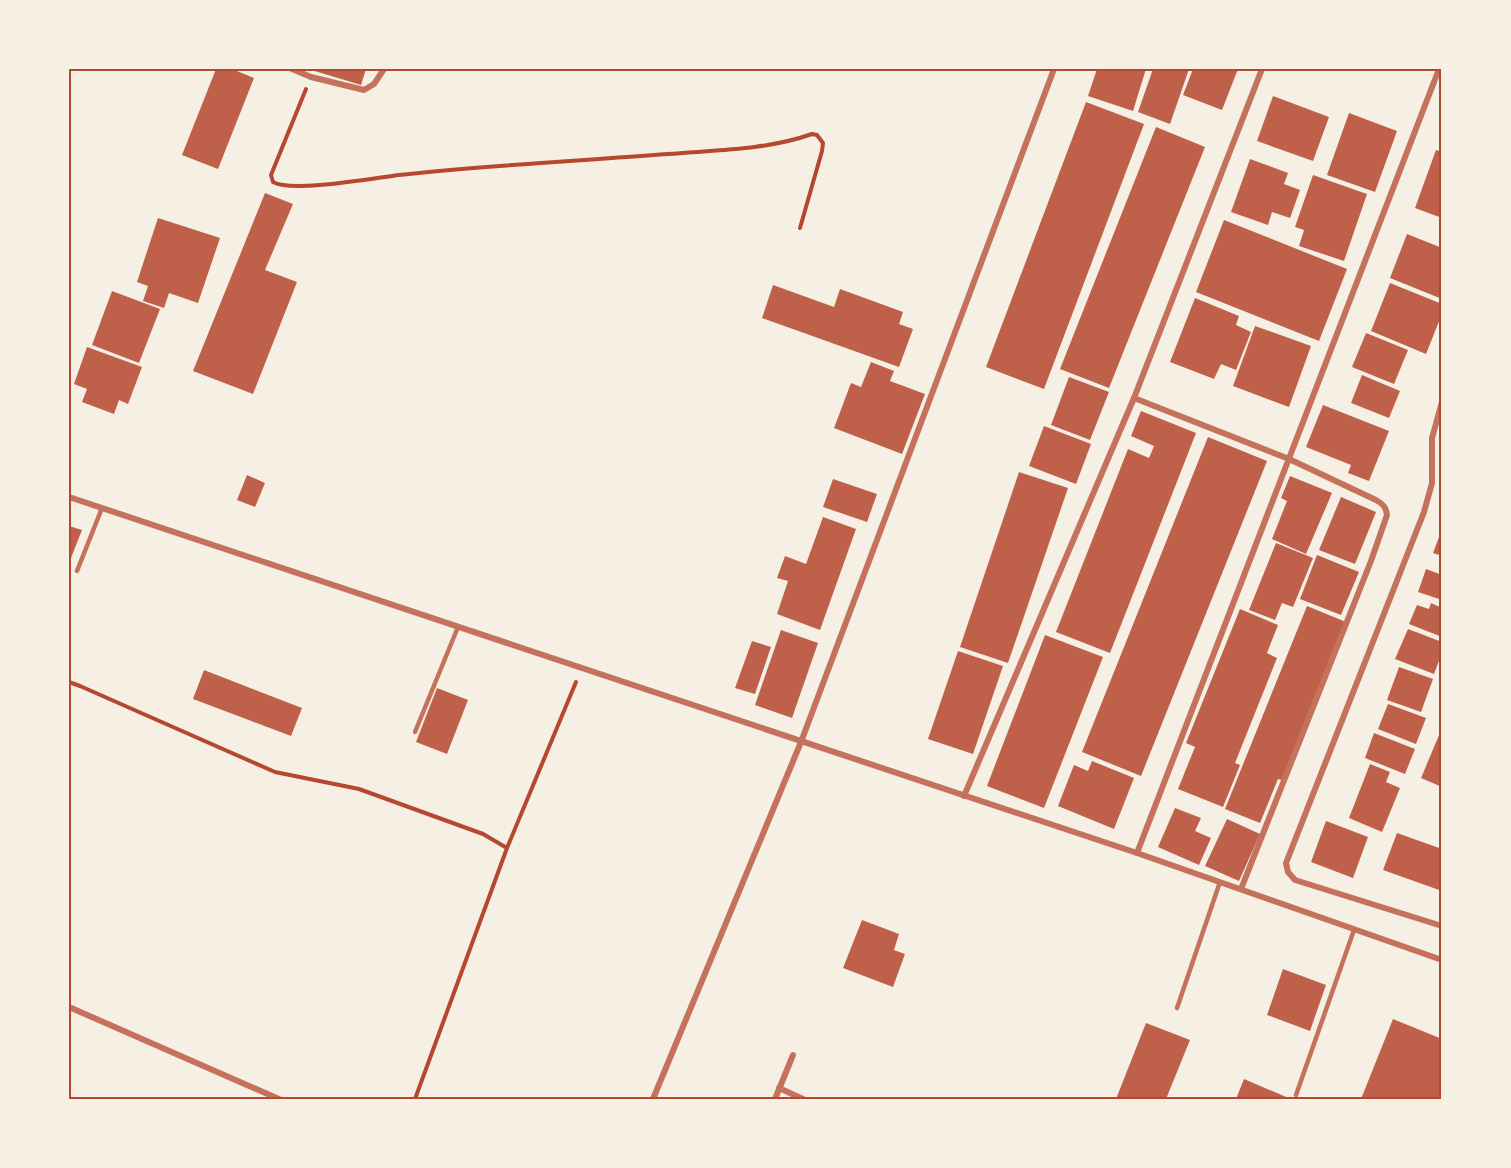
<svg xmlns="http://www.w3.org/2000/svg" width="1511" height="1168" font-family="Roboto,sans-serif">
<rect width="100%" height="100%" fill="#f6efe4"/>
<!-- building -->
<g fill="#bf614a">
<path d="M216 69H232L254 78 218 169 182 155Z"/>
<path d="M308 69H366L361 85Z"/>
<path d="M1097 69H1146L1133 111 1088 96Z"/>
<path d="M1153 69H1189L1170 124 1138 112Z"/>
<path d="M1193 69H1238L1222 110 1183 95Z"/>
<path d="M1273 96 1329 117 1313 161 1257 141Z"/>
<path d="M1086 102 1144 124 1044 389 986 367Z"/>
<path d="M1349 113 1397 131 1375 192 1327 175Z"/>
<path d="M1156 127 1205 147 1109 388 1060 369Z"/>
<path d="M1436 150 1442 152V218L1415 208Z"/>
<path d="M1250 159 1288 173 1284 184 1300 190 1290 218 1272 212 1268 225 1231 212Z"/>
<path d="M1313 175 1367 194 1344 261 1299 246 1304 230 1295 227Z"/>
<path d="M265 193 293 204 265 270 297 282 253 394 193 371Z"/>
<path d="M158 218 220 238 198 303 169 293 164 308 143 301 148 286 137 282Z"/>
<path d="M1224 220 1347 269 1319 341 1196 292Z"/>
<path d="M1407 234 1442 248V299L1390 278Z"/>
<path d="M1390 283 1442 304V314L1426 354 1371 331Z"/>
<path d="M773 285 834 307 840 289 903 312 899 324 913 329 899 367 762 318Z"/>
<path d="M112 291 160 309 139 363 92 345Z"/>
<path d="M1195 298 1239 316 1236 325 1251 332 1236 370 1221 364 1214 379 1170 362Z"/>
<path d="M1255 326 1311 346 1289 407 1233 386Z"/>
<path d="M1366 333 1408 350 1394 384 1352 367Z"/>
<path d="M87 347 142 367 128 404 119 400 114 414 82 402 87 389 74 384Z"/>
<path d="M871 362 894 371 890 381 925 394 902 454 834 428 851 383 861 387Z"/>
<path d="M1362 375 1400 391 1389 418 1351 403Z"/>
<path d="M1069 377 1109 392 1090 440 1051 425Z"/>
<path d="M1323 405 1389 431 1369 481 1348 473 1351 465 1306 447Z"/>
<path d="M1141 411 1196 433 1110 653 1056 632 1128 449 1149 458 1154 446 1131 436Z"/>
<path d="M1044 426 1091 444 1076 484 1029 466Z"/>
<path d="M1208 437 1267 461 1141 776 1082 752Z"/>
<path d="M1019 472 1068 488 1008 663 960 647Z"/>
<path d="M247 475 265 483 255 507 237 500Z"/>
<path d="M1290 476 1332 493 1306 554 1272 539 1287 501 1281 498Z"/>
<path d="M833 479 877 494 867 522 823 507Z"/>
<path d="M1341 497 1376 512 1355 564 1319 550Z"/>
<path d="M823 517 856 529 820 630 777 614 788 581 777 578 785 556 806 564Z"/>
<path d="M69 526 82 530 69 563Z"/>
<path d="M1442 529V556L1433 553Z"/>
<path d="M1276 543 1313 558 1293 607 1282 603 1275 620 1249 610Z"/>
<path d="M1317 555 1359 572 1341 615 1300 599Z"/>
<path d="M1426 569 1442 575V600L1418 592Z"/>
<path d="M1431 603 1442 608V637L1409 624 1417 605 1429 609Z"/>
<path d="M1307 606 1346 622 1282 780 1278 779 1260 823 1225 809Z"/>
<path d="M1240 609 1278 625 1267 653 1277 658 1235 763 1240 765 1223 807 1178 789 1195 747 1186 743Z"/>
<path d="M1408 629 1442 642V653L1434 674 1395 659Z"/>
<path d="M781 630 818 643 792 718 755 705Z"/>
<path d="M1045 635 1103 657 1044 808 987 786Z"/>
<path d="M752 641 771 647 755 694 735 688Z"/>
<path d="M958 651 1003 666 973 754 928 739Z"/>
<path d="M1399 667 1433 679 1421 712 1387 700Z"/>
<path d="M204 670 302 708 291 736 193 699Z"/>
<path d="M437 688 468 700 447 754 416 742Z"/>
<path d="M1388 704 1426 718 1416 744 1378 729Z"/>
<path d="M1442 728V787L1421 778Z"/>
<path d="M1374 733 1415 749 1405 774 1365 758Z"/>
<path d="M1092 761 1134 778 1114 829 1058 806 1074 765 1088 771Z"/>
<path d="M1370 764 1390 772 1386 782 1400 788 1382 832 1349 818Z"/>
<path d="M1175 808 1201 818 1195 831 1211 838 1199 865 1158 847Z"/>
<path d="M1227 819 1260 834 1239 881 1205 866Z"/>
<path d="M1326 821 1368 837 1353 878 1311 862Z"/>
<path d="M1397 833 1442 849V891L1383 870Z"/>
<path d="M862 920 899 934 894 950 905 954 893 987 843 968Z"/>
<path d="M1283 969 1326 985 1310 1031 1267 1015Z"/>
<path d="M1393 1019 1442 1039 1441 1099H1361Z"/>
<path d="M1146 1023 1190 1040 1166 1099H1116Z"/>
<path d="M1244 1079 1291 1099H1236Z"/>
</g>
<g fill="none" stroke-linecap="round" stroke-linejoin="round">
<!-- path -->
<g stroke="#b5482f" stroke-width="4">
<path d="M306 89 271 175 273 182C292 193 374 178 399 175 488 165 579 161 668 154 716 150 767 150 812 134L817 135 823 143 822 151 800 228"/>
<path d="M69 682 80 686 275 772 359 789 483 834 507 848 415 1099"/>
<path d="M507 848 576 682"/>
</g>
<!-- service -->
<g stroke="#c5725c" stroke-width="4.5">
<path d="M77 571 102 508"/>
<path d="M415 732 458 627"/>
<path d="M1177 1008 1220 882"/>
<path d="M1296 1095 1354 930"/>
</g>
<!-- minor -->
<g stroke="#c5725c" stroke-width="6">
<path d="M292 69 311 77 364 90 374 84 384 69"/>
<path d="M1134 398 1289 459 1376 500C1383 504 1386 507 1387 515L1371 561 1241 889"/>
<path d="M1442 402 1432 438V483L1424 512 1286 863 1288 872 1295 880 1442 926"/>
<path d="M69 497 1137 853 1442 960"/>
<path d="M964 796 1134 398 1262 69"/>
<path d="M1137 853 1439 69"/>
<path d="M69 1007 279 1099"/>
<path d="M779 1088 803 1099"/>
<path d="M653 1099 801 742 1054 69"/>
<path d="M775 1099 793 1055"/>
</g>
</g>
<!-- border -->
<rect width="1511" height="1168" fill="none" stroke="#f6efe4" stroke-width="141"/>
<rect x="70" y="70" width="1370" height="1028" fill="none" stroke="#b5482f" stroke-width="2"/>
</svg>
